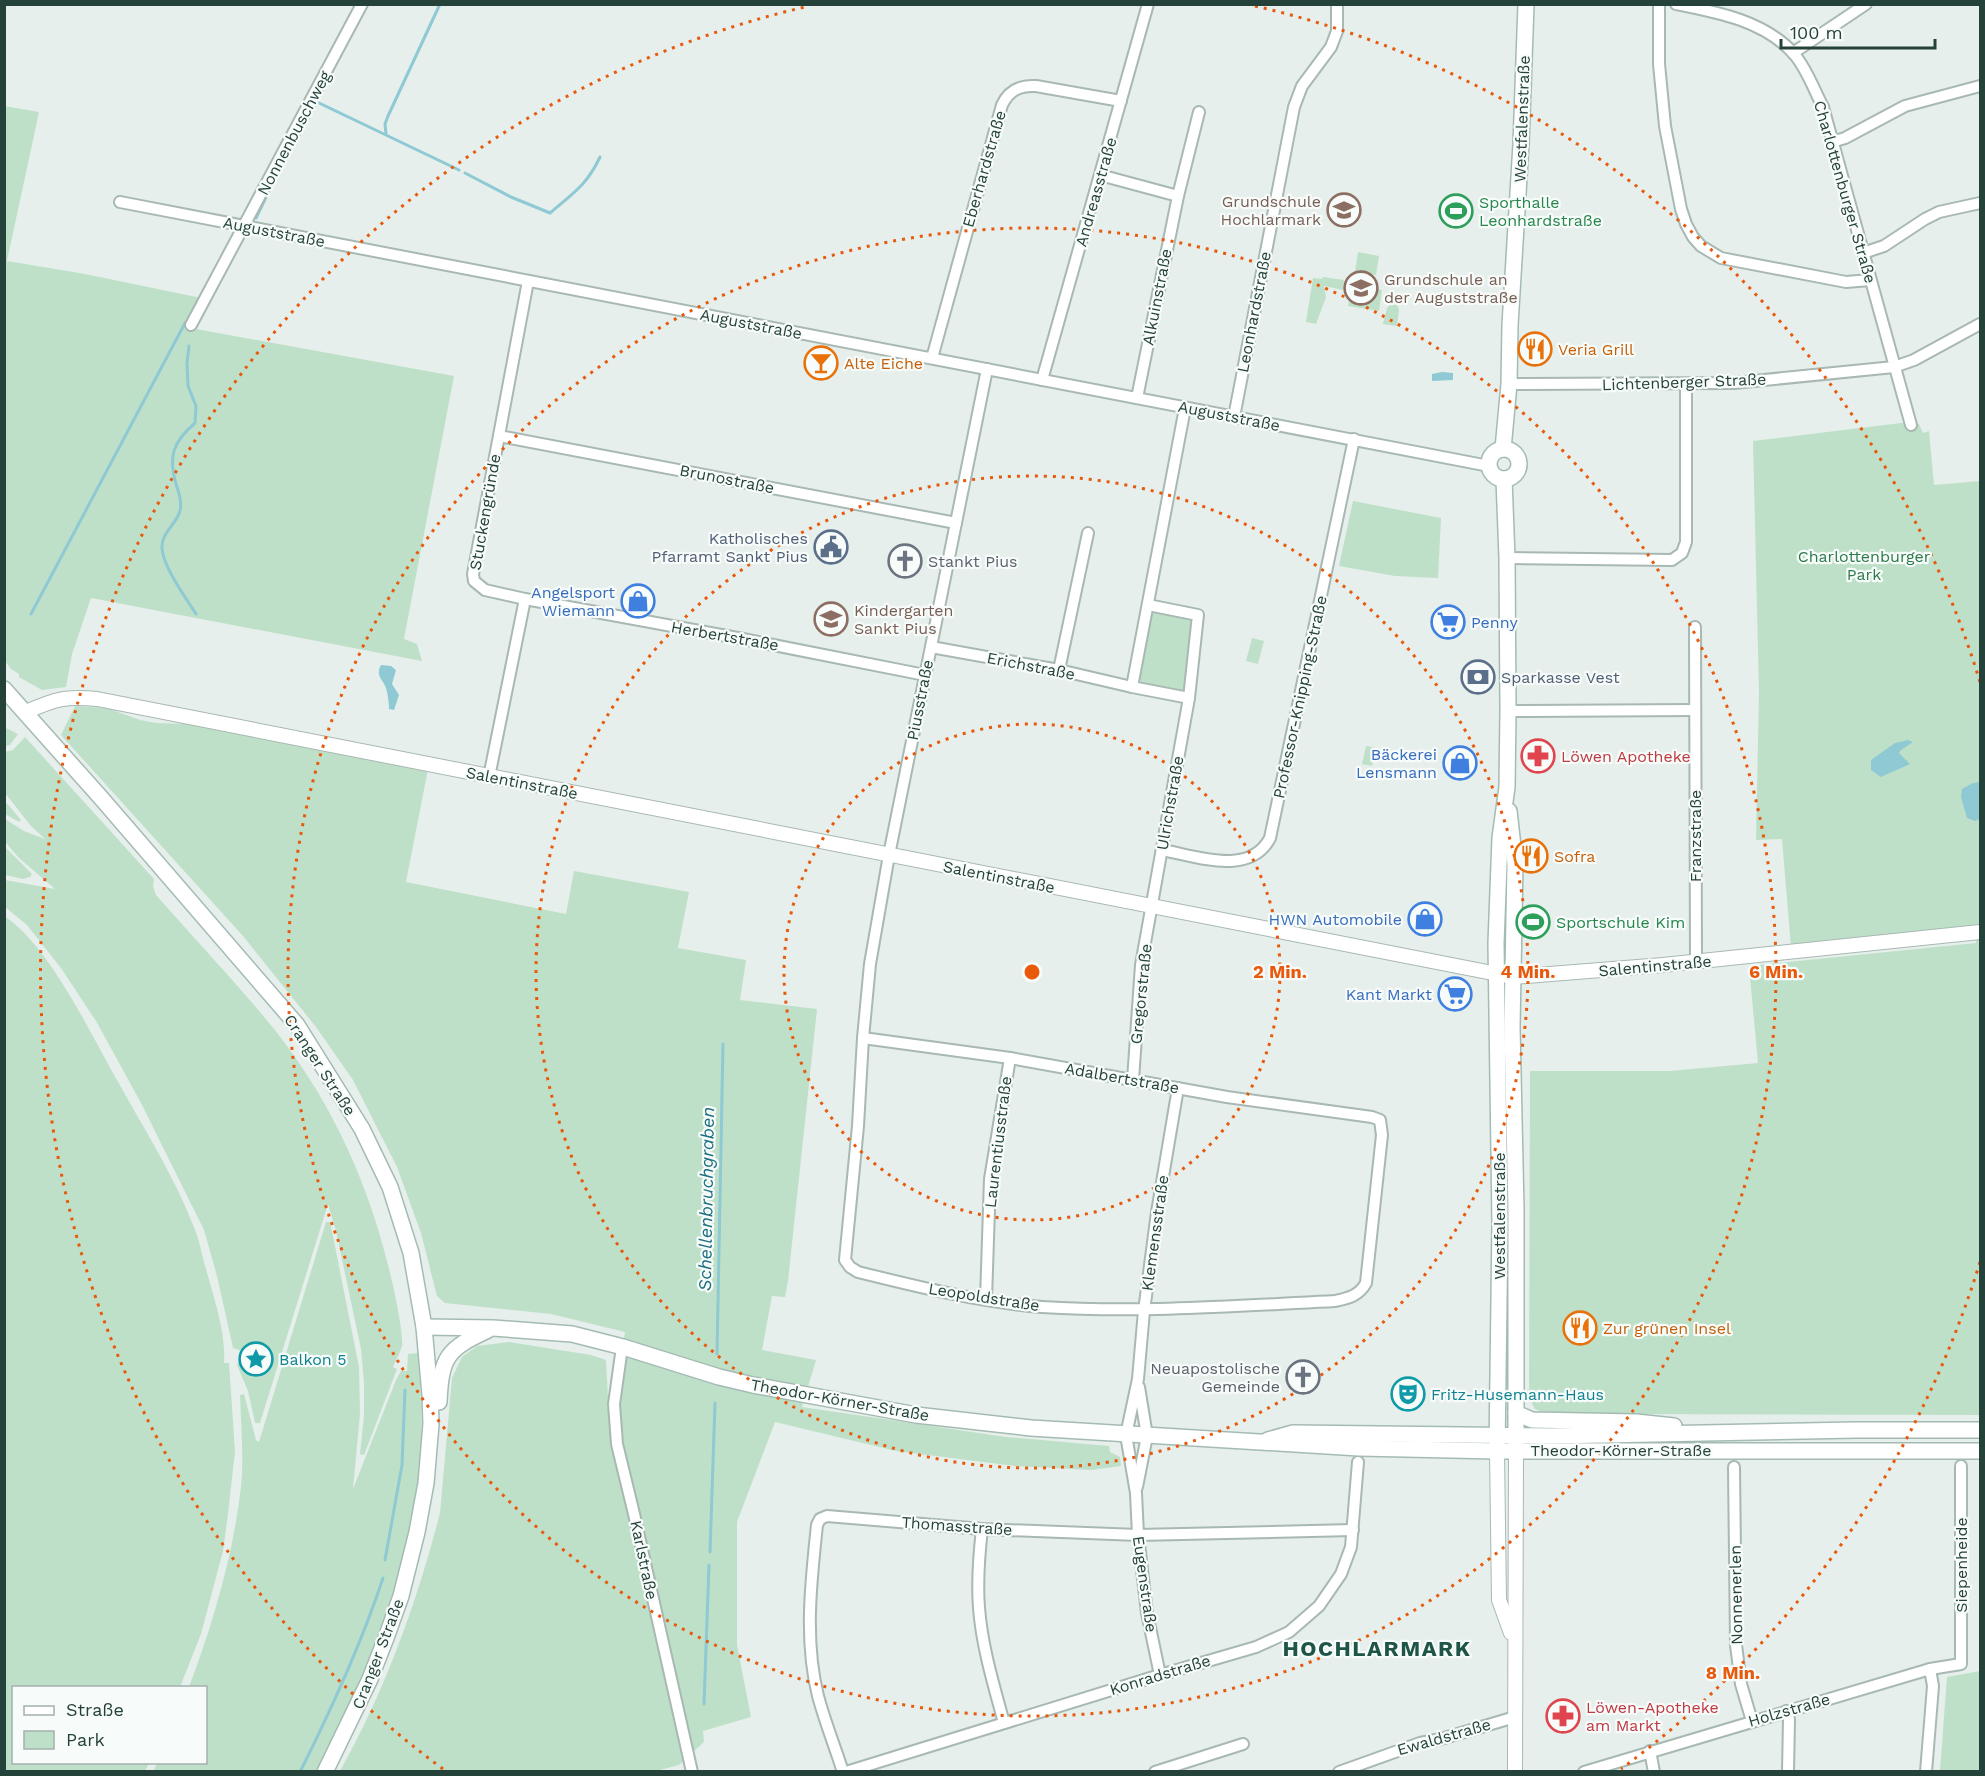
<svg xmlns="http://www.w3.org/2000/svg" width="1985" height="1776" font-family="'Work Sans',sans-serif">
<rect width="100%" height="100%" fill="#e6efeb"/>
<!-- green -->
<g fill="#bfe0c8">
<path d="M4 106 39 112 7 261 85 274 211 300 196 329 454 376 404 639 417 644 422 661 91 598 72 654 66 687 42 690 19 677V674L11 669 5 661Z"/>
<path d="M1358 252 1379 256 1376 275 1355 271Z"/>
<path d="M1323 277 1344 280 1343 290 1324 286 1326 297 1316 324 1306 322 1313 278 1322 279Z"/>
<path d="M1352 285 1382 290 1379 311 1348 306Z"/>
<path d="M1391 304 1397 305 1399 310 1397 326 1383 324 1387 308Z"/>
<path d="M1901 423 1919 424 1923 433 1929 431 1934 485 1980 481V1415L1619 1414 1542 1412 1535 1409 1529 1398 1530 1071H1670L1758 1063 1749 966 1976 943 1974 928 1791 947 1782 839 1756 840 1759 692 1753 441Z"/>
<path d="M1353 501 1441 518 1438 578 1395 576 1339 566Z"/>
<path d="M1155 612 1191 619 1192 621 1185 690 1178 691 1142 684 1138 677 1150 616Z"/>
<path d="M1252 638 1264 641 1258 664 1246 661Z"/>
<path d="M75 706 107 708 140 720 156 723 188 724 428 769 406 882 566 914 574 871 689 892 678 948 746 960 740 1000 817 1009 788 1281 785 1297 772 1296 762 1350 816 1360 802 1407 1006 1437 1109 1446 1110 1452 1120 1457 1121 1466 1091 1470 1015 1466 896 1451 775 1422 737 1522V1645L751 1717 703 1731 704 1742 679 1765 656 1771H340C385 1691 417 1602 440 1513L452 1378 462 1357 477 1346 509 1342 591 1355 606 1360 608 1397 614 1398 625 1332 551 1314 445 1303 437 1296 421 1233 397 1167 353 1080 316 1027 243 936 61 735Z"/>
<path d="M4 727 18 734 10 745 5 746Z"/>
<path d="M25 737 154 879 153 886 156 895C192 936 230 976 265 1018 325 1089 366 1175 388 1265 392 1279 404 1334 402 1346 400 1353 396 1360 393 1367L397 1369 364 1455 360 1454 364 1415V1383L361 1349 336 1231 328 1204 260 1423H255L248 1391 237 1365 238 1363H241V1351L233 1348 217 1276 204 1230 141 1103 96 1021 61 968 27 925 5 907V880L55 889 19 858 5 842V819L24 831 45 839 31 826 5 793V752L13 750Z"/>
<path d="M1366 746 1376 748 1372 766 1362 764Z"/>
<path d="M4 800 21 820 19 822 5 814Z"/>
<path d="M5 847 32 874 30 877 23 879 5 875Z"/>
<path d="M4 916C49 945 90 1033 117 1080 144 1129 175 1177 195 1230 200 1242 202 1256 206 1269 214 1299 226 1332 224 1363H229L235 1451 228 1514 223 1551 201 1634 180 1687 14 1688V1762L149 1763 145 1771H5Z"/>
<path d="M326 1222H330L333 1236 359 1367 360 1414 353 1489 396 1380 401 1371H407L408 1354 418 1353C420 1385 423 1417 421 1449 418 1523 397 1596 369 1665 355 1701 335 1736 318 1771L153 1772 157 1763 206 1762V1688L189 1687C213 1624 233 1555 241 1487 244 1457 241 1426 240 1395L244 1394 256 1440 259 1442Z"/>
<path d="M1980 1671V1771H1940L1947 1677Z"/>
</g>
<!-- water -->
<g fill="#8ec9d4">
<path d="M1442 372 1453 373V380L1432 381V374Z"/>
<path d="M381 665 391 666 396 670 392 684 399 695 394 710 389 709C389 703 388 695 386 688 383 679 375 676 381 665Z"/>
<path d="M1908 740 1913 742 1901 750 1899 753 1910 764 1881 777 1871 770V760L1895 743Z"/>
<path d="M1980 782V819L1975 821 1967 818 1961 797 1962 789 1973 783Z"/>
</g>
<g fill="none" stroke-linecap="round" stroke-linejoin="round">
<!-- stream -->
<g stroke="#8ec9d4" stroke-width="3">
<path d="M386 134 385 124 388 116 440 4"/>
<path d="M299 135 317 102 459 170"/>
<path d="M465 173 511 197 550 213C573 193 587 185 600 157"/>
<path d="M272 185 294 144"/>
<path d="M256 218 268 193"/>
<path d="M189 346 187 363 188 386 196 406 195 423C173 442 168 456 176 484 179 493 182 502 180 511 176 525 161 533 162 548 163 567 186 598 196 614"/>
<path d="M31 614 185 323"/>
<path d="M717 1354 723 1044"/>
<path d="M710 1552 715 1403"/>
<path d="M385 1560 402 1465 405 1390"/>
<path d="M704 1704 709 1565"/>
<path d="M300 1772C332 1708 361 1645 383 1578"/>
</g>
<defs>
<g id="minor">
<path d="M1659 4V64L1665 126 1681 209 1686 224 1693 237 1701 246 1721 258 1846 282 1870 280"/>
<path d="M1676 4C1717 12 1765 21 1794 54 1807 69 1814 90 1823 107L1911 425"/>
<path d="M1793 53 1866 4"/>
<path d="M1832 142 1845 138 1905 106 1980 86"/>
<path d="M1100 175 1178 196"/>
<path d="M120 202 1489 466"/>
<path d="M1863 253 1884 246 1925 219 1939 212 1980 203"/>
<path d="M191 325 362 4"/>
<path d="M932 358 1002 105C1009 90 1020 85 1036 86L1121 101"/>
<path d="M1042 380 1148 4"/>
<path d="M1509 384 1734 383 1894 367 1914 360 1980 324"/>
<path d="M1137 398 1178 196 1199 112"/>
<path d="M1185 408 1132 687 1189 698"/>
<path d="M1234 417 1294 107 1302 86 1331 47 1337 31V4"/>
<path d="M499 436 956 523"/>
<path d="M1507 558 1672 560 1682 553 1686 542V384"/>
<path d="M525 599 743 639 925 675"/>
<path d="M1695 627 1696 962"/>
<path d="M931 647 1059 670 1132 687"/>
<path d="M1059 670 1088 533"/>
<path d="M1508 711 1695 710"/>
<path d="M489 777 525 599 485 590 474 581 473 574 528 281"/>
<path d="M1162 850C1196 856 1250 877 1270 838L1354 439"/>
<path d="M863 1038 1010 1058 1227 1097 1372 1117 1380 1120 1382 1135 1366 1283C1359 1296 1348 1298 1335 1301 1237 1306 1140 1313 1042 1307 979 1302 918 1287 858 1272L850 1267 845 1260 858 1126 863 1038 870 964 889 855 987 369"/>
<path d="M1133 1080 1141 965 1189 698 1198 615 1148 605"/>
<path d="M986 1299 990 1179 1010 1058"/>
<path d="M622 1347 614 1404 617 1444 634 1514 692 1772"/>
<path d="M1734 1467 1736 1645 1741 1684 1752 1721"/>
<path d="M1137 1487 1147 1436 1139 1387"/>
<path d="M982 1529C979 1555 977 1582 979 1608 982 1647 994 1686 1004 1723"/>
<path d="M1160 1675 1147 1613 1138 1535 1136 1493 1126 1435 1138 1379 1144 1311 1157 1212 1178 1088"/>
<path d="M1786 1711 1789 1719 1788 1772"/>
<path d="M1650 1751 1654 1772"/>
<path d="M843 1772C835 1747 825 1722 818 1696 804 1640 811 1582 817 1525L820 1519 827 1516 982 1529 1138 1535 1353 1530"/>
<path d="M846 1772 1160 1675 1256 1647 1289 1632 1319 1606 1341 1574 1351 1547 1358 1462"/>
<path d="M1155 1772 1243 1744"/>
<path d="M1339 1772 1420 1743 1441 1739 1515 1717"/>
<path d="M1584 1772 1930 1669 1961 1664V1466"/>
<path d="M1926 1772 1933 1686 1930 1669"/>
</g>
<g id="tertiary">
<path d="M26 712C55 699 65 696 97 699L1513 977 1663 965 1980 932"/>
<path d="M1497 1451 1499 1600 1511 1633"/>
<path d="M1515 1772 1516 1451"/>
</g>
<g id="secondary">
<path d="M1503 449 1509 384 1510 325 1521 144 1526 4"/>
<circle cx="1504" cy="464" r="15"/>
<path d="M4 689 102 799 297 1025 362 1129 390 1187 411 1253 424 1327 430 1395 431 1424 426 1483 417 1532 401 1596 386 1638 370 1679 325 1772"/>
<path d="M1509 811 1515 864 1512 1027 1516 1210V1444"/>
<path d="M424 1327 493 1328 572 1334 623 1347 719 1377 753 1385 916 1415 1031 1428 1359 1448 1497 1451H1980"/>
<path d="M439 1402C441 1357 447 1349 488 1330"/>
<path d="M1516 1413 1532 1420 1636 1422 1674 1426"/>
<path d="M1268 1440 1293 1433 1551 1436 1856 1430H1980"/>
<path d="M1497 1451 1500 1223 1496 943 1500 838 1507 787 1508 711 1507 558 1504 479"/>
</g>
</defs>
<!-- minor casing -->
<use href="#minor" stroke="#a8b8b2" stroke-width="14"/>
<!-- tertiary casing -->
<use href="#tertiary" stroke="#a8b8b2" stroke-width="16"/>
<!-- secondary casing -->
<use href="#secondary" stroke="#a4bbb3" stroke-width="18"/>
<!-- minor -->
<use href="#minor" stroke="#fff" stroke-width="10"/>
<!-- tertiary -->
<use href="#tertiary" stroke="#fff" stroke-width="14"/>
<!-- secondary -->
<use href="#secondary" stroke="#fff" stroke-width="15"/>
</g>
<!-- distance rings -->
<g fill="none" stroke="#e8590c" stroke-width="3" stroke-dasharray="3 6">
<circle cx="1032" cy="972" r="248"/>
<circle cx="1032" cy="972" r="496"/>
<circle cx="1032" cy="972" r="744"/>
<path d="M1980 1262A991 991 0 0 1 1621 1769M443 1769A991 991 0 0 1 809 6M1255 6A991 991 0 0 1 1980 682"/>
</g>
<!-- icons -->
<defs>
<symbol id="school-ring" viewBox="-11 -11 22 22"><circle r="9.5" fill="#f7fbf9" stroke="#8d6e63" stroke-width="1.5"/><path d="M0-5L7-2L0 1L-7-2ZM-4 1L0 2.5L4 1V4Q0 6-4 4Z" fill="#8d6e63"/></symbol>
<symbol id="stadium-ring" viewBox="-11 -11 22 22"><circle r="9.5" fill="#f7fbf9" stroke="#2e9e5b" stroke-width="1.5"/><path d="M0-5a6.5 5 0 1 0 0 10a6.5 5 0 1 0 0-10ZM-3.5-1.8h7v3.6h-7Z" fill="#2e9e5b"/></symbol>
<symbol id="restaurant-ring" viewBox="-11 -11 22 22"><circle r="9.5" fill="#f7fbf9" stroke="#e8710a" stroke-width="1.5"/><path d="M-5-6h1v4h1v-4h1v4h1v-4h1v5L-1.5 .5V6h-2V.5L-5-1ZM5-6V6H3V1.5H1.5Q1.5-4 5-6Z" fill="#e8710a"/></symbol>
<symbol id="bar-ring" viewBox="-11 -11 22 22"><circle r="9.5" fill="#f7fbf9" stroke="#e8710a" stroke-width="1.5"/><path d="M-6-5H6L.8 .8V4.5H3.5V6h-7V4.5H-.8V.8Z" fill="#e8710a"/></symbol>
<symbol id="civic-ring" viewBox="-11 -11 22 22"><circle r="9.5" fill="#f7fbf9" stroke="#5c6f8a" stroke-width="1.5"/><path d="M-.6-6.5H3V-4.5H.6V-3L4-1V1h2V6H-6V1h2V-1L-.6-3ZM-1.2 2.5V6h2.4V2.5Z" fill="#5c6f8a"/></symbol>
<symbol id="church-ring" viewBox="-11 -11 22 22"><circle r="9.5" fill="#f7fbf9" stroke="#6b7280" stroke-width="1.5"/><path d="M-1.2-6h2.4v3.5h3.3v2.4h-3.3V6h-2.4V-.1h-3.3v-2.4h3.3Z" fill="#6b7280"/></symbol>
<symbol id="shop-ring" viewBox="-11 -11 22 22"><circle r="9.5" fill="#f7fbf9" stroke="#3f7fe0" stroke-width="1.5"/><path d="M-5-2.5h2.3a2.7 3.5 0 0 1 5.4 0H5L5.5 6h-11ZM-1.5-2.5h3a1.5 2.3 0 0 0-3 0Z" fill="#3f7fe0"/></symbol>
<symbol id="supermarket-ring" viewBox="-11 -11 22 22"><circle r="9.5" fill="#f7fbf9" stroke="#3f7fe0" stroke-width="1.5"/><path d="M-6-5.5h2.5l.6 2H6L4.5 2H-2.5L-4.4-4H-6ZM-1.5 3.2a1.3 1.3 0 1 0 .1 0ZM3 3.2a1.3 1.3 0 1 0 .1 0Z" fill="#3f7fe0"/></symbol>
<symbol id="bank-ring" viewBox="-11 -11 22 22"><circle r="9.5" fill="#f7fbf9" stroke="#5c6f8a" stroke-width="1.5"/><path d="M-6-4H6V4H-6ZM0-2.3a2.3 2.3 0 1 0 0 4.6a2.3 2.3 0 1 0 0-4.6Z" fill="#5c6f8a"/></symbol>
<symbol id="pharmacy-ring" viewBox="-11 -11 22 22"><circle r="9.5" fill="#f7fbf9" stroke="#e0444e" stroke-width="1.5"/><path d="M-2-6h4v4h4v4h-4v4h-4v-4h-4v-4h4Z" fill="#e0444e"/></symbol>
<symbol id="sight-ring" viewBox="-11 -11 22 22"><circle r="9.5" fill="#f7fbf9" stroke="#0f9aa8" stroke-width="1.5"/><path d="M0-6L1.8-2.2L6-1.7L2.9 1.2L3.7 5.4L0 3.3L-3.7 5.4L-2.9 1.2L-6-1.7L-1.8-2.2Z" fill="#0f9aa8"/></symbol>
<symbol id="theatre-ring" viewBox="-11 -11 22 22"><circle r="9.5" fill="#f7fbf9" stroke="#0f9aa8" stroke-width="1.5"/><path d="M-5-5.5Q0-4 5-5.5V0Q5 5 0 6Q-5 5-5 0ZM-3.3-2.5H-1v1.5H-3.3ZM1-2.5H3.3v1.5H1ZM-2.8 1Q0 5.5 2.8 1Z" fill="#0f9aa8"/></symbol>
</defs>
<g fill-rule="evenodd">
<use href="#school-ring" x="1325" y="191" width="38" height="38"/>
<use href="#stadium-ring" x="1437" y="192" width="38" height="38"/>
<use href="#school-ring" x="1342" y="269" width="38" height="38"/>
<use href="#restaurant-ring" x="1516" y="330" width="38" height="38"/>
<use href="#bar-ring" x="802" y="344" width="38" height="38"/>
<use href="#civic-ring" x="812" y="528" width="38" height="38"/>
<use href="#church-ring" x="886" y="542" width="38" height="38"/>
<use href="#shop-ring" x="619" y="582" width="38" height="38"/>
<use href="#school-ring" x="812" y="600" width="38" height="38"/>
<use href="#supermarket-ring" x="1429" y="603" width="38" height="38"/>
<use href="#bank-ring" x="1459" y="658" width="38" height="38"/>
<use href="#pharmacy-ring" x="1519" y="737" width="38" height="38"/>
<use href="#shop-ring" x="1441" y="744" width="38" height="38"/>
<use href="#restaurant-ring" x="1512" y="837" width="38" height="38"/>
<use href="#shop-ring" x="1406" y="900" width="38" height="38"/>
<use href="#stadium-ring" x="1514" y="903" width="38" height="38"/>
<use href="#supermarket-ring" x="1436" y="975" width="38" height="38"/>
<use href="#restaurant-ring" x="1561" y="1309" width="38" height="38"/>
<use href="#sight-ring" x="237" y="1340" width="38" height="38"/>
<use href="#church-ring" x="1284" y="1358" width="38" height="38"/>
<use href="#theatre-ring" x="1389" y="1375" width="38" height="38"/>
<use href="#pharmacy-ring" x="1544" y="1697" width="38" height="38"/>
</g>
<g text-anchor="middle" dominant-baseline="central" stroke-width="4.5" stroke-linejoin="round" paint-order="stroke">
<!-- street labels -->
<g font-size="16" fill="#24423a" stroke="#f7fbf9">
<text transform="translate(1522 119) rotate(-88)">Westfalenstraße</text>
<text transform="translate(294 133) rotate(-62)">Nonnenbuschweg</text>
<text transform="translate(984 169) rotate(-74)">Eberhardstraße</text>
<text transform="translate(1096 192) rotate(-74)">Andreasstraße</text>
<text transform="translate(1845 192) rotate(74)">Charlottenburger Straße</text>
<text transform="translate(274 232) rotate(11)">Auguststraße</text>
<text transform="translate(1157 297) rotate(-79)">Alkuinstraße</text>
<text transform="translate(1254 312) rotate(-79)">Leonhardstraße</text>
<text transform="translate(751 324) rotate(11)">Auguststraße</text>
<text transform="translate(1684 382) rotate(-2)">Lichtenberger Straße</text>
<text transform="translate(1229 416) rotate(11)">Auguststraße</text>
<text transform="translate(727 479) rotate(11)">Brunostraße</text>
<text transform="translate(485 512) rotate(-80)">Stuckengründe</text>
<text transform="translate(725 636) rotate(10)">Herbertstraße</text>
<text transform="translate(1031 666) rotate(11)">Erichstraße</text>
<text transform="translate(1300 697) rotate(-78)">Professor-Knipping-Straße</text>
<text transform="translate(920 700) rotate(-79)">Piusstraße</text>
<text transform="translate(522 783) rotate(11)">Salentinstraße</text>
<text transform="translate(1170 803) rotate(-80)">Ulrichstraße</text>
<text transform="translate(1695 836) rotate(-90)">Franzstraße</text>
<text transform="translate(999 877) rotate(11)">Salentinstraße</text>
<text transform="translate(1655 966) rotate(-5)">Salentinstraße</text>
<text transform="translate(1141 994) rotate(-84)">Gregorstraße</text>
<text transform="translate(320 1065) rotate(57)">Cranger Straße</text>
<text transform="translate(1122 1078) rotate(10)">Adalbertstraße</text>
<text transform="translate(998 1142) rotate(-83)">Laurentiusstraße</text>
<text transform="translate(1499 1216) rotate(-90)">Westfalenstraße</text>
<text transform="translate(1155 1233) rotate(-82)">Klemensstraße</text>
<text transform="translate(984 1297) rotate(9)">Leopoldstraße</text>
<text transform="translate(840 1400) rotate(10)">Theodor-Körner-Straße</text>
<text x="1621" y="1450">Theodor-Körner-Straße</text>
<text transform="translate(957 1526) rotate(4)">Thomasstraße</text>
<text transform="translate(644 1560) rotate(78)">Karlstraße</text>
<text transform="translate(1961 1565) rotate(-90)">Siepenheide</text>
<text transform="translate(1145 1584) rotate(82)">Eugenstraße</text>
<text transform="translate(1736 1595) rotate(-91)">Nonnenerlen</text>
<text transform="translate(378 1654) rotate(-69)">Cranger Straße</text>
<text transform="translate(1160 1675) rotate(-17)">Konradstraße</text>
<text transform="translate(1789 1710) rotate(-16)">Holzstraße</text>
<text transform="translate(1444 1737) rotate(-16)">Ewaldstraße</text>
</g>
<!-- education labels -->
<g font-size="16" fill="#785e54" stroke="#f7fbf9" text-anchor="start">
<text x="1321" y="201" text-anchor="end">Grundschule<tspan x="1321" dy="18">Hochlarmark</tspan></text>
<text x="1384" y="279">Grundschule an<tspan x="1384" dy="18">der Auguststraße</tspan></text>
<text x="854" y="610">Kindergarten<tspan x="854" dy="18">Sankt Pius</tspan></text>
</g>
<!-- leisure labels -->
<g font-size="16" fill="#27864d" stroke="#f7fbf9" text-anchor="start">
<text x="1479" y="202">Sporthalle<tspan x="1479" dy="18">Leonhardstraße</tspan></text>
<text x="1556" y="922">Sportschule Kim</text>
</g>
<!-- food labels -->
<g font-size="16" fill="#c56008" stroke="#f7fbf9" text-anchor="start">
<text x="1558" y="349">Veria Grill</text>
<text x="844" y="363">Alte Eiche</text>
<text x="1554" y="856">Sofra</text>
<text x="1603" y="1328">Zur grünen Insel</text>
</g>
<!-- service labels -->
<g font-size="16" fill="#4e5e75" stroke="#f7fbf9" text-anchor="end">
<text x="808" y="538">Katholisches<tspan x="808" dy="18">Pfarramt Sankt Pius</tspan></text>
<text x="1501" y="677" text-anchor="start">Sparkasse Vest</text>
</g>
<!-- park labels -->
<g font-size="16" fill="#2d7a4b" stroke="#f7fbf9">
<text x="1864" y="556">Charlottenburger<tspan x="1864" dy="18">Park</tspan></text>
</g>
<!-- worship labels -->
<g font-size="16" fill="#5b616d" stroke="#f7fbf9" text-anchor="start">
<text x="928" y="561">Stankt Pius</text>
<text x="1280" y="1368" text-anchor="end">Neuapostolische<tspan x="1280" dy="18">Gemeinde</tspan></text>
</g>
<!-- shop labels -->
<g font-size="16" fill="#366cbe" stroke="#f7fbf9" text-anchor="end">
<text x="615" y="592">Angelsport<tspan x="615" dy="18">Wiemann</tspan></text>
<text x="1471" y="622" text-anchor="start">Penny</text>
<text x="1437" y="754">Bäckerei<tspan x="1437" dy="18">Lensmann</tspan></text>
<text x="1402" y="919">HWN Automobile</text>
<text x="1432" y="994">Kant Markt</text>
</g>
<!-- health labels -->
<g font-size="16" fill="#be3a42" stroke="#f7fbf9" text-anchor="start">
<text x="1561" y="756">Löwen Apotheke</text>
<text x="1586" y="1707">Löwen-Apotheke<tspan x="1586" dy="18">am Markt</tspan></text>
</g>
<!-- culture labels -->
<g font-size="16" fill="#0d838f" stroke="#f7fbf9" text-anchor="start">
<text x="279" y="1359">Balkon 5</text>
<text x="1431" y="1394">Fritz-Husemann-Haus</text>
</g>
<!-- water labels -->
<g font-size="18" font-style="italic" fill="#1c6f80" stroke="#f7fbf9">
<text transform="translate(706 1199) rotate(-89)">Schellenbruchgraben</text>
</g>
<!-- district labels -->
<g font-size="22" font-weight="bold" letter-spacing="1.5" fill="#1f5548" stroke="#f7fbf9">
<text x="1377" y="1648">HOCHLARMARK</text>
</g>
</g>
<circle cx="1032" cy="972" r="9" fill="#e8590c" stroke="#f7fbf9" stroke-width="3"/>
<g font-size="18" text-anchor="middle" font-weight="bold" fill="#e8590c" stroke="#f7fbf9" stroke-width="4.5" stroke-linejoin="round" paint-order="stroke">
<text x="1280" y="978">2 Min.</text>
<text x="1528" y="978">4 Min.</text>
<text x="1776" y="978">6 Min.</text>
<text x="1733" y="1679">8 Min.</text>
</g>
<!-- border -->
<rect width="1985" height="1776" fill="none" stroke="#24423a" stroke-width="12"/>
<!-- legend -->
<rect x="12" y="1686" width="195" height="78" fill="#f7fbf9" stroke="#a3b1ad" stroke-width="1.5"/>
<rect x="24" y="1706" width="30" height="9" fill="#ffffff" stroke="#a3b1ad" stroke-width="1.5"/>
<text x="66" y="1716" font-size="18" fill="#24423a">Straße</text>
<rect x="24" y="1731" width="30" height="18" fill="#bfe0c8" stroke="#a3b1ad" stroke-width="1.5"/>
<text x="66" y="1746" font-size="18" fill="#24423a">Park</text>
<!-- scale -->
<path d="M1781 39v9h154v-9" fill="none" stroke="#24423a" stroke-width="3"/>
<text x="1790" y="39" font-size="18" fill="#24423a" stroke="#f7fbf9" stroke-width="4.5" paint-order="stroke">100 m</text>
</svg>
